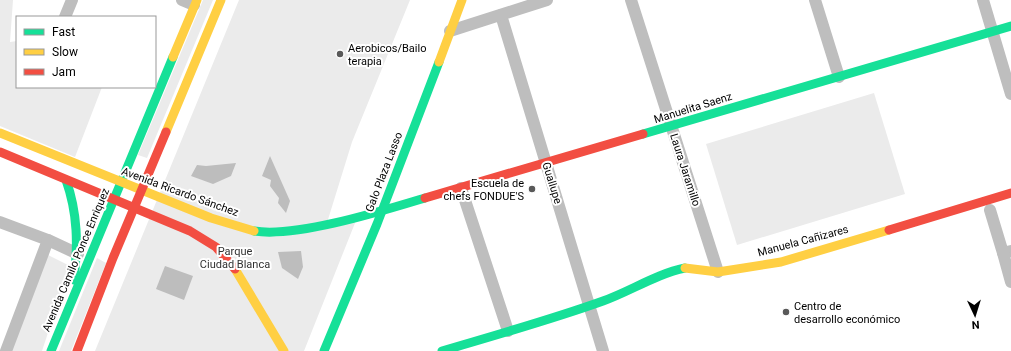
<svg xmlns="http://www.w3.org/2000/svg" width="1011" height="351" font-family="Roboto,sans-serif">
<rect width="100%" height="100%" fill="#fff"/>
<!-- green -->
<g fill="#ebebeb">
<path d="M0 0H13L10 42 17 41V87H102L75 157 0 126Z"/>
<path d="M203 0H213L147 158 138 155Z"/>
<path d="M239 0H410L352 142 326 226 357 218 304 351H95Z"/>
<path d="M874 93 905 194 737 245 706 144Z"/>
<path d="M46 254 70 266 42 351H11Z"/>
<path d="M97 258 106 263 71 351H59Z"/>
</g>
<!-- water -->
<g fill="#bdbdbd">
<path d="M270 156 290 201 286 213 278 203 279 198 270 186 271 180 262 176Z"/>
<path d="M236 163 231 176 213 184 191 176 197 165 206 166Z"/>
<path d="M301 251 303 267 298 279 282 268 278 252Z"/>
<path d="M165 266 193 276 184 300 156 289Z"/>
</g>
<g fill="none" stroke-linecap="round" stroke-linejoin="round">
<!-- street -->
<g stroke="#bebebe" stroke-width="12">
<path d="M182 0 194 5"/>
<path d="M631 0 718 272"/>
<path d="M815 0 839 77"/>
<path d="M983 0 1011 94"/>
<path d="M501 15 603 351"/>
<path d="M65 17 72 0"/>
<path d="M450 31 547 0"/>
<path d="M461 188 508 331"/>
<path d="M990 210 1003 253 1011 251"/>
<path d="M0 222 48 240 78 254"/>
<path d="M1003 253 1011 282"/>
<path d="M6 351 48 240"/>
</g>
<!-- fast -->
<g stroke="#16e098" stroke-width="9">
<path d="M643 134 1011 26"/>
<path d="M66 180C78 214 78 245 74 280"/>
<path d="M254 231C296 238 382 211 425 198"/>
<path d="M51 351 173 57"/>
<path d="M324 351 377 224 439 62"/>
<path d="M442 351C496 335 550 320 603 301 631 291 656 274 685 268"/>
</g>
<!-- slow -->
<g stroke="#ffcf43" stroke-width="9">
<path d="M173 57 197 0"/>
<path d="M439 62 462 0"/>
<path d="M166 132 221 0"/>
<path d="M0 133 211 218 254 231"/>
<path d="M685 268 718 272 781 262 889 230"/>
<path d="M235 269 284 351"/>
</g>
<!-- jam -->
<g stroke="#f24e42" stroke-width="9">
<path d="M0 152 190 231 216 247 235 269"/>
<path d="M425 198 643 134"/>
<path d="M889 230 1011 193"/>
<path d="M77 351 113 258 166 132"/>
</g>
</g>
<!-- markers -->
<g fill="#595959" stroke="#fff" stroke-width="1.5">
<circle cx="340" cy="54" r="4"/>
<circle cx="532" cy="189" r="4"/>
<circle cx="786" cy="312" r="4"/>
</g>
<g text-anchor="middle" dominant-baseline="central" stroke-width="4" stroke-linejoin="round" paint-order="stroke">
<!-- poi labels -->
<g font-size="11" fill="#000" stroke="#fff" text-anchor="start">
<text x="348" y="48">Aerobicos/Bailo<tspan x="348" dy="13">terapia</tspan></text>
<text x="524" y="183" text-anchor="end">Escuela de<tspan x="524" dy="13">chefs FONDUE'S</tspan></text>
<text x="794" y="306">Centro de<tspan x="794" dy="13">desarrollo económico</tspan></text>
</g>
<!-- street labels -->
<g font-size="11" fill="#000" stroke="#fff">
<text transform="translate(693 108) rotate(-17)">Manuelita Saenz</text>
<text transform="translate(685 170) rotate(72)">Laura Jaramillo</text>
<text transform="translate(384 172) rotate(-69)">Galo Plaza Lasso</text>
<text transform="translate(552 183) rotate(73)">Guallupe</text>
<text transform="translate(180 192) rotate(20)">Avenida Ricardo Sánchez</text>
<text transform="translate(803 241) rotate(-15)">Manuela Cañizares</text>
<text transform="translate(76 260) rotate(-67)">Avenida Camilo Ponce Enriquez</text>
</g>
<!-- park labels -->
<g font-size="11" fill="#313131" stroke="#fff">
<text x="235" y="251">Parque<tspan x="235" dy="13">Ciudad Blanca</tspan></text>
</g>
</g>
<!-- legend -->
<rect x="16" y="16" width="140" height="72" fill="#ffffff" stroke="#999999"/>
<rect x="24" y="29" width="20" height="6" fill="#16e098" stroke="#999999"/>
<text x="52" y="36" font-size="12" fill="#000000">Fast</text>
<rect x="24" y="49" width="20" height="6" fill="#ffcf43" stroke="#999999"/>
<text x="52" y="56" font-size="12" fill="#000000">Slow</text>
<rect x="24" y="69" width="20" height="6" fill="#f24e42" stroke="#999999"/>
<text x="52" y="76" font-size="12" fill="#000000">Jam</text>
<!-- north arrow -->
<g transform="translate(975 315) rotate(176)" stroke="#ffffff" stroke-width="3" paint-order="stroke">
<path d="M0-3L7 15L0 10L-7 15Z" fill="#000000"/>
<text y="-6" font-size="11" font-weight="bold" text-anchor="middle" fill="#000000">N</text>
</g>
</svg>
